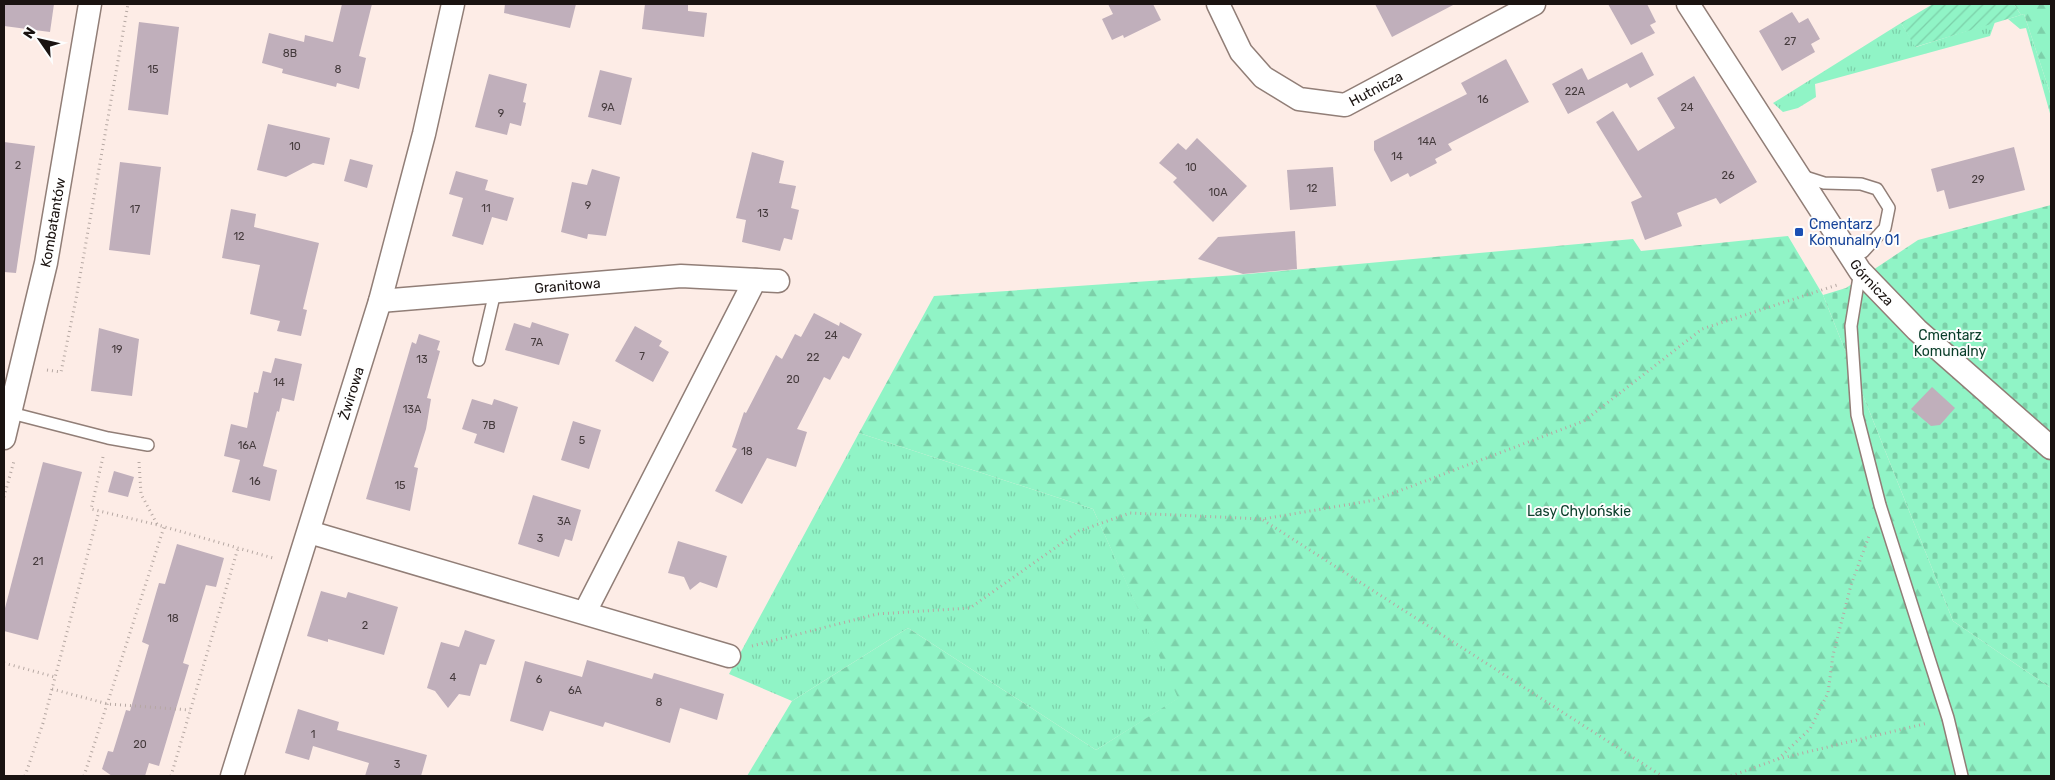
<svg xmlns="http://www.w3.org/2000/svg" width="2055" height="780" font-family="Rubik,sans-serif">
<defs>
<pattern id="grass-tufts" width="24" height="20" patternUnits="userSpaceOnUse" patternTransform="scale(1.25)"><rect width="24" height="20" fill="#90f4c6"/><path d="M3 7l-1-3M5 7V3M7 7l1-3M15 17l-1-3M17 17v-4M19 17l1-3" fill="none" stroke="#7cd0a9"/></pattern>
<pattern id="forest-firs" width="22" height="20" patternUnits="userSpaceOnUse" patternTransform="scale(1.25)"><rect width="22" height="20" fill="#90f4c6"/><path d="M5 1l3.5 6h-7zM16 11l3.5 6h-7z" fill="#7cd0a9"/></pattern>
<pattern id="cemetery-stones" width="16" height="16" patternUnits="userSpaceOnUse" patternTransform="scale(1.25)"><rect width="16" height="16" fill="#90f4c6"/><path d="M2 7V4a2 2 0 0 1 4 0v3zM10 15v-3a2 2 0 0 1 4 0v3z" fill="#7cd0a9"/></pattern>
<pattern id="garden-furrows" width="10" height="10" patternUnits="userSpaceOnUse" patternTransform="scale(1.25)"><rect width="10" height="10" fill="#90f4c6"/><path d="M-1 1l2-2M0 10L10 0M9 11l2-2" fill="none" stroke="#7cd0a9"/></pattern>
</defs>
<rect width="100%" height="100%" fill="#fdece6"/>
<!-- grass -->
<g fill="url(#grass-tufts)">
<path d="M2024 14 2051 96V117L2026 28 2020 29 2008 19Z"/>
<path d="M1995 22 1990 36 1815 84 1816 97 1798 108 1783 112 1773 103 1901 23 1916 47Z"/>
<path d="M859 433 1093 509 1179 698 1096 750 908 628 792 701 729 674Z"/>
</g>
<!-- forest -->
<g fill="url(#forest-firs)">
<path d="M2014 4H2051V96L2024 14 2021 15Z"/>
<path d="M1788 236 1823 295 1953 621 2051 688V776H747L792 701 908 628 1096 750 1178 698 1093 509 859 433 934 296 1237 275 1633 239 1641 251Z"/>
</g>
<!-- cemetery -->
<path fill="url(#cemetery-stones)" d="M2051 205V688L1953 621 1823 295 1846 288 1918 240Z"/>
<!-- garden -->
<path fill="url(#garden-furrows)" d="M1933 4H2014L2021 15 1915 47 1901 23Z"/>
<!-- building -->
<g fill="#c0afbb">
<path d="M4 4H54L50 32 4 26Z"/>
<path d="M342 4H372L359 56 366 58 359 89 337 83 336 87 282 73 283 69 262 63 269 33 304 42 305 35 333 42Z"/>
<path d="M505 4H576L570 28 504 13Z"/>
<path d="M645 4H688V11L707 13 704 37 642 29Z"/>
<path d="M1108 4H1153L1161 20 1124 38 1123 35 1112 40 1102 19 1113 14Z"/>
<path d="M1375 4H1455L1392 37Z"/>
<path d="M1608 4H1647L1656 22 1650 25 1655 33 1631 45Z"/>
<path d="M1792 12 1799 23 1808 18 1820 39 1811 44 1815 52 1782 71 1759 31Z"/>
<path d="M139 22 179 27 168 115 128 110Z"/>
<path d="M1642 52 1654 75 1630 88 1627 83 1568 114 1552 84 1582 68 1588 80Z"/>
<path d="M1506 59 1529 102 1448 144 1452 150 1435 159 1437 163 1410 177 1408 173 1391 182 1374 150V141L1467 94 1461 83Z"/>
<path d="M600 70 632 78 621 125 588 117Z"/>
<path d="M489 74 527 84 523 102 526 103 521 126 510 123 507 135 475 127Z"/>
<path d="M1694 76 1757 182 1720 204 1716 198 1677 213 1682 226 1645 240 1631 202 1642 197 1596 122 1613 111 1638 151 1675 128 1657 98Z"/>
<path d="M268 124 330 138 324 165 313 163 286 177 257 170Z"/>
<path d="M1197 138 1247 186 1213 222 1173 182 1177 178 1159 163 1178 143 1186 150Z"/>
<path d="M4 142 35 146 16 273 4 272Z"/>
<path d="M2014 147 2025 190 1949 209 1944 190 1937 192 1931 169Z"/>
<path d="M752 152 784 161 779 183 796 186 791 208 799 210 792 240 784 238 780 251 742 242 746 220 736 218Z"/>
<path d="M350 159 373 165 367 188 344 181Z"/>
<path d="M120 162 161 167 150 255 109 250Z"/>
<path d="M1333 167 1336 206 1290 210 1287 170Z"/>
<path d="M592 169 620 177 606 236 588 234 587 239 561 232 572 182 587 185Z"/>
<path d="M456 171 488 180 485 190 514 198 507 221 492 217 483 245 452 236 463 198 449 194Z"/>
<path d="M231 209 256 214 254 227 319 243 303 309 307 310 301 336 277 331 280 321 250 314 260 265 222 258Z"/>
<path d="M1295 231 1297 269 1243 274 1198 259 1218 237Z"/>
<path d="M814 313 839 326 840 322 862 334 849 359 843 356 830 380 824 377 797 429 807 432 796 467 767 458 742 504 715 491 737 449 732 447 744 412 746 413 776 355 782 359 795 334 801 337Z"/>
<path d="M532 322 569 334 559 365 505 350 514 323 530 328Z"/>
<path d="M635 326 662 341 659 346 669 352 653 382 615 361Z"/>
<path d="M99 328 139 339 132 396 91 391Z"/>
<path d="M419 334 440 341 437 350 440 351 427 398 431 399 426 429 414 467 418 468 410 511 366 499 412 342 416 344Z"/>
<path d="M275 358 302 364 294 401 282 398 279 412 277 411 263 466 277 470 270 501 232 492 240 460 224 456 231 424 247 428 254 392 258 393 263 371 271 373Z"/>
<path d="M1932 387 1955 408 1940 425 1931 426 1911 409Z"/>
<path d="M472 399 492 405 494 399 518 407 504 453 474 443 477 434 462 429Z"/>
<path d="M573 421 601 430 589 469 561 460Z"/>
<path d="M43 462 82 472 38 640 4 631V612Z"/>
<path d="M114 471 134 477 128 497 108 492Z"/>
<path d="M533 495 581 510 572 541 565 539 559 557 518 544Z"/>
<path d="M678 541 727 556 717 588 700 582 690 590 684 577 668 573Z"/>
<path d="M177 544 224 558 216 587 206 585 183 663 189 665 159 766 149 763 145 776H112L102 769 108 751 113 752 126 710 130 711 149 645 142 642 159 583 165 584Z"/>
<path d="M321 591 346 598 348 592 398 607 384 655 328 639V642L307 636Z"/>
<path d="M465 630 495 640 486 665 480 664 470 696 459 694 448 708 435 691 427 688 441 642 459 647Z"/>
<path d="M587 660 652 679 654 673 724 694 717 720 680 708 670 743 605 722 603 727 550 711 543 731 510 721 525 661 582 677Z"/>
<path d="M298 709 339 722 337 730 427 755 421 776H365L369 763 313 746 309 760 285 753Z"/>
</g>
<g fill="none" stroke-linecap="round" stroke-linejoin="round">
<defs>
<g id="service">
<path d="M1802 176 1824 183 1861 184 1877 189 1889 208 1885 228 1863 252 1846 251"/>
<path d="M1860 271 1851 326 1857 415 1880 505 1948 718 1962 776"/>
<path d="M479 360 495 292"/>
<path d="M11 413 108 438 148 445"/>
</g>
<g id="minor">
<path id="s1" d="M1218 4 1241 52 1263 77 1299 99 1345 105 1534 4"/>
<path id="s2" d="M1688 4 1860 271 1917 330 2051 448"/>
<path id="s3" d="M380 301 681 276 778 281"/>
<path id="s4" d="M4 438 46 263 90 4"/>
<path d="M309 532 729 656"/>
<path d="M585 612 755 280"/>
<path id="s5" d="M232 776 380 301 424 134 453 4"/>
</g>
</defs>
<!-- service casing -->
<use href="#service" stroke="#917e77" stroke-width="14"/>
<!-- minor casing -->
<use href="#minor" stroke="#917e77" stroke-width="25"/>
<!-- path -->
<g stroke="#b6a8a3" stroke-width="3" stroke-dasharray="1 4" stroke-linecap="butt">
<path d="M47 370 61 372 76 299 128 4"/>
<path d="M103 457 91 509 158 525 273 558"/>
<path d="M139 462 141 494 157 524"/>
<path d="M4 497 14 461"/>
<path d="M1263 520 1662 776"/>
<path d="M752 646 877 614 970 608 1079 531 1130 513 1263 519 1375 500 1584 421 1702 329 1837 285"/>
<path d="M4 663 55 677"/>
<path d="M52 689 108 704 190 710"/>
<path d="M1778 759 1810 729 1828 693 1833 655 1851 585 1869 536"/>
<path d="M25 776 43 723 99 511"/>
<path d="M84 776 164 527"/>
<path d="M171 776 238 548"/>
<path d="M1731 776 1778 759 1928 723"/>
</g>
<!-- service -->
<use href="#service" stroke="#fff" stroke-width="11"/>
<!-- minor -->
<use href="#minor" stroke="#fff" stroke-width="22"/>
</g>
<!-- markers -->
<rect fill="#1a4fb4" stroke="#fdfdfd" stroke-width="2" x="1794" y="227" width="10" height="10" rx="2.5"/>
<g text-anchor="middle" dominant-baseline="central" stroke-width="4" stroke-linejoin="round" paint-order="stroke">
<!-- number labels -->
<g font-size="11" fill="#443a3c">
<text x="1790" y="41">27</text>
<text x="290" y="53">8B</text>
<text x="153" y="69">15</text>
<text x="338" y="69">8</text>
<text x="1575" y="91">22A</text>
<text x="1483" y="99">16</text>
<text x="608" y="107">9A</text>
<text x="1687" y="107">24</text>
<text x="501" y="113">9</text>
<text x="1427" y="141">14A</text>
<text x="295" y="146">10</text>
<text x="1397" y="156">14</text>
<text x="18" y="165">2</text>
<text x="1191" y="167">10</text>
<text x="1728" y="175">26</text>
<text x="1978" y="179">29</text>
<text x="1312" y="188">12</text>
<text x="1218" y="192">10A</text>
<text x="588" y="205">9</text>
<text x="486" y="208">11</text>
<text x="135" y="209">17</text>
<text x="763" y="213">13</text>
<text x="239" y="236">12</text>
<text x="831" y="335">24</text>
<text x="537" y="342">7A</text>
<text x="117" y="349">19</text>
<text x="642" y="356">7</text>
<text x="813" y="357">22</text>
<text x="422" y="359">13</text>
<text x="793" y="379">20</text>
<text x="279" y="382">14</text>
<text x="412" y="409">13A</text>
<text x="489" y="425">7B</text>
<text x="582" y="440">5</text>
<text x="247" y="445">16A</text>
<text x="747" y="451">18</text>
<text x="255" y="481">16</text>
<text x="400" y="485">15</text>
<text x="564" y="521">3A</text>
<text x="540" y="538">3</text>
<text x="38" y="561">21</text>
<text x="173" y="618">18</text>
<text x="365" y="625">2</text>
<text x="453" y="677">4</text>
<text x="539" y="679">6</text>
<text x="575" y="690">6A</text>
<text x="659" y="702">8</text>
<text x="313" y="734">1</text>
<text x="140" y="744">20</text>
<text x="397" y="764">3</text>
</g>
<!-- street labels -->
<g font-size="14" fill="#1a1311" stroke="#fdfdfd">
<text stroke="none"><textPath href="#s1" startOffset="210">Hutnicza</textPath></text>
<text stroke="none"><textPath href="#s4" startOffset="221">Kombatantów</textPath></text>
<text stroke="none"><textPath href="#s2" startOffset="334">Górnicza</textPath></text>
<text stroke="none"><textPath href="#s3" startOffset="188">Granitowa</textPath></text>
<text stroke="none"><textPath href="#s5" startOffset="401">Żwirowa</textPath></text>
</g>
<!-- transit labels -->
<g font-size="14" fill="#164399" stroke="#fdfdfd" text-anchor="start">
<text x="1809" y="224">Cmentarz<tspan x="1809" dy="16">Komunalny 01</tspan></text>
</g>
<!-- park labels -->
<g font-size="14" fill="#093d29" stroke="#fdfdfd">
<text x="1950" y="335">Cmentarz<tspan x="1950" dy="16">Komunalny</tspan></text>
<text x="1579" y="511">Lasy Chylońskie</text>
</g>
</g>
<!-- border -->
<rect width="2055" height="780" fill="none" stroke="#1a1311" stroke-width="10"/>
<!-- north arrow -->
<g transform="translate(40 40) rotate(304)" stroke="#fdfdfd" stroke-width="4" paint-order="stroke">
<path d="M0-4L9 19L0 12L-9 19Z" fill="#1a1311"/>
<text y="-8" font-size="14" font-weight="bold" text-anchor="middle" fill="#1a1311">N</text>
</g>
</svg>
